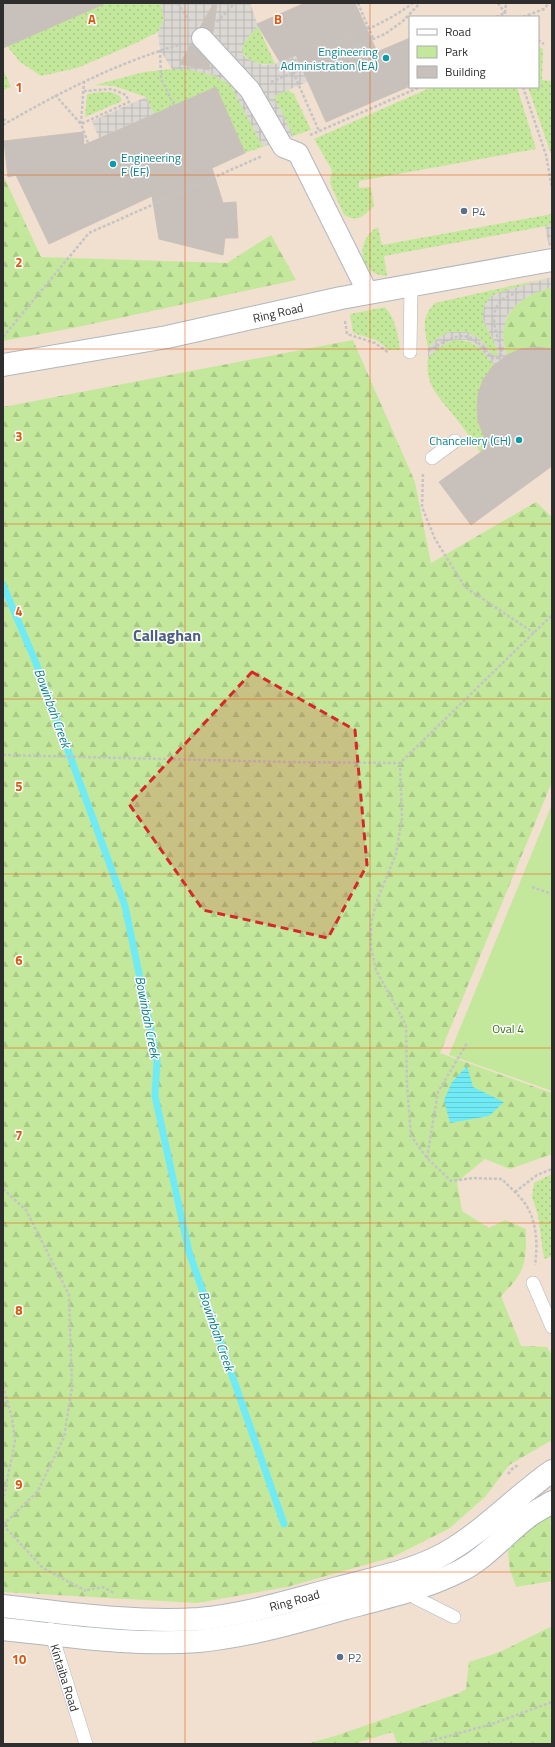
<svg xmlns="http://www.w3.org/2000/svg" width="555" height="1747" font-family="'Titillium Web',sans-serif">
<defs>
<pattern id="grass-dots" width="8" height="8" patternUnits="userSpaceOnUse"><rect width="8" height="8" fill="#c4e89b"/><path d="M2 2h.1M6 6h.1" fill="none" stroke="#a9c786" stroke-width="1.8" stroke-linecap="round"/></pattern>
<pattern id="forest-firs" width="22" height="20" patternUnits="userSpaceOnUse"><rect width="22" height="20" fill="#c4e89b"/><path d="M5 1l3.5 6h-7zM16 11l3.5 6h-7z" fill="#a9c786"/></pattern>
<pattern id="plaza-grid" width="8" height="8" patternUnits="userSpaceOnUse"><rect width="8" height="8" fill="#dbd7d3"/><path d="M0 4h8M4 0v8" fill="none" stroke="#bcb9b5"/></pattern>
<pattern id="water-rules" width="6" height="5" patternUnits="userSpaceOnUse"><rect width="6" height="5" fill="#70ebf5"/><path d="M0 2.5h6" fill="none" stroke="#61cad2"/></pattern>
</defs>
<rect width="100%" height="100%" fill="#efe6e0"/>
<!-- education -->
<path fill="#f1e0cf" fill-rule="evenodd" d="M3 3H552V1744H3ZM410 17H538V87H410Z"/>
<!-- grass -->
<g fill="url(#grass-dots)">
<path d="M106 3H161L164 20 158 32 134 44 77 68 41 76 20 62 7 46Z"/>
<path d="M258 26 275 64C261 65 246 63 241 49L246 40Z"/>
<path d="M538 46 543 49 542 80 552 81 551 154 528 87H538Z"/>
<path d="M3 69 11 87 3 90Z"/>
<path d="M172 69H191L212 75 230 84 263 147 245 153 216 87 154 114 146 97 114 86 95 85 144 72Z"/>
<path d="M432 87H517L536 149 359 181V188L371 187 374 206C363 216 359 223 344 215L330 183 332 170 314 139Z"/>
<path d="M288 90 294 94 311 130 293 136 274 96Z"/>
<path d="M102 92H111L120 96 122 101 85 117 87 94Z"/>
<path d="M552 214V225L384 256 387 276C358 275 354 240 378 227L382 245Z"/>
<path d="M552 277 528 283 483 320 497 348 498 356 493 355 479 338 439 337 428 348C425 328 420 319 435 303Z"/>
<path d="M385 307C396 320 398 334 400 350H389L376 340 353 333 350 314Z"/>
<path d="M453 340C477 340 479 347 494 365 490 370 488 376 485 381 471 407 478 420 490 445L480 452C472 440 464 428 455 417 439 397 424 385 428 357L444 344Z"/>
<path d="M552 1174V1256L544 1259 538 1215 532 1197 534 1183Z"/>
</g>
<!-- forest -->
<g fill="url(#forest-firs)">
<path d="M3 175 41 257 227 263 271 235 296 280 78 327 3 341Z"/>
<path d="M552 287V349L507 355C492 319 519 295 552 287Z"/>
<path d="M353 340 415 482 431 563 536 502 552 517V782L440 1053 552 1093V1154L510 1169 485 1159 457 1182 462 1211 489 1228 505 1220 526 1229C526 1264 526 1271 501 1296L521 1346 547 1347 552 1355V1440L509 1465 486 1496 450 1528 393 1557 287 1587 197 1603 3 1592V407Z"/>
<path d="M552 1507V1521L550 1522 552 1532V1581L516 1587 510 1570 508 1551 518 1539Z"/>
<path d="M552 1626V1744H397L393 1732 353 1744H306L338 1735 459 1693 466 1689 469 1662 500 1652Z"/>
</g>
<!-- park -->
<path fill="#c4e89b" d="M552 804V1091L449 1055Z"/>
<!-- plaza -->
<g fill="url(#plaza-grid)">
<path d="M161 3H250L258 26 246 40 242 48 244 56 252 61 264 65 275 64 308 50 319 77 274 96 293 136 263 147 230 84 212 75 191 70 172 69 160 50 158 32 164 20Z"/>
<path d="M146 97 154 114 99 138 92 121Z"/>
<path d="M552 225V246H549L545 227Z"/>
<path d="M552 277V287L530 295 517 304 507 316 503 332 504 347 507 355 494 365 476 344 467 340H453L444 344 428 357V348L439 337 450 332H467L479 338 493 355 498 356 497 348 483 320 484 306 489 298 497 293Z"/>
</g>
<!-- water -->
<path fill="url(#water-rules)" d="M467 1066 473 1087 504 1102 489 1116 450 1123 444 1100 452 1082Z"/>
<g fill="none" stroke-linecap="round" stroke-linejoin="round">
<!-- stream -->
<path stroke="#70ebf5" stroke-width="7" d="M3 585 36 663 125 906 157 1060 155 1096 189 1252 284 1524"/>
</g>
<!-- building -->
<g fill="#c8c1bb" stroke="#ccc1b9">
<path d="M3 3H106L3 48Z"/>
<path d="M214 3H217L213 33 206 27H200Z"/>
<path d="M305 3H355L377 52 410 38V86L326 122 296 55 280 62 257 24Z"/>
<path d="M192 42 210 63 209 70 180 64Z"/>
<path d="M216 87 245 153 212 168 223 203 236 202 238 238H225L223 255 159 239 152 196 49 244 16 175 8 177 4 141 83 132 84 145Z"/>
<path d="M538 347 552 349V466L471 525 439 482 488 447 478 421 477 407 478 394 483 380 492 367 507 355 521 349Z"/>
</g>
<g fill="none" stroke-linecap="round" stroke-linejoin="round">
<defs>
<g id="service">
<path d="M410 352 411 285"/>
<path d="M432 458 455 441"/>
<path d="M533 1283 552 1327"/>
<path d="M409 1591 416 1598 454 1617"/>
<path id="s1" d="M50 1629 86 1744"/>
</g>
<path id="pedestrian" d="M202 38 250 90 283 147 298 153 368 293"/>
<g id="minor">
<path id="s2" d="M3 365 167 337 341 298 552 260"/>
<path id="s3" d="M3 1606C67 1613 134 1623 199 1619 246 1615 292 1600 338 1588 370 1579 405 1573 436 1558 479 1537 513 1498 552 1471"/>
<path d="M3 1629C68 1636 133 1646 199 1641 249 1636 298 1622 346 1608 385 1598 424 1589 460 1571 486 1558 506 1533 529 1516 536 1511 544 1507 552 1502"/>
</g>
</defs>
<!-- service casing -->
<use href="#service" stroke="#b0b6be" stroke-width="14"/>
<!-- pedestrian casing -->
<use href="#pedestrian" stroke="#b0b6be" stroke-width="22"/>
<!-- minor casing -->
<use href="#minor" stroke="#b0b6be" stroke-width="24"/>
<!-- path -->
<g stroke="#c4c4c4" stroke-width="2.5" stroke-dasharray="3 2" stroke-linecap="butt">
<path d="M177 3 190 21"/>
<path d="M358 3 373 39"/>
<path d="M498 3 505 13 506 17"/>
<path d="M496 17 505 13 506 3"/>
<path d="M523 17 544 9 549 3"/>
<path d="M217 22 235 3"/>
<path d="M538 40 544 44"/>
<path d="M160 50 161 79 174 105"/>
<path d="M293 72 319 131"/>
<path d="M84 81 81 124 90 148"/>
<path d="M271 82 385 34 403 21 420 3"/>
<path d="M523 87 546 155 552 188"/>
<path d="M55 95 81 124 129 102 126 95 112 89 84 91"/>
<path d="M3 119 8 122"/>
<path d="M3 125C60 92 119 62 182 44"/>
<path d="M310 135 420 87"/>
<path d="M345 321 347 334 375 343 389 353"/>
<path d="M3 337 89 233 262 156"/>
<path d="M428 351C459 333 468 327 492 358H499L502 352C498 337 487 315 501 301 505 296 515 294 521 291"/>
<path d="M423 474 422 507 435 539 465 587 534 633"/>
<path d="M3 755 286 762 400 763 552 615"/>
<path d="M400 763 402 818 396 854 378 898 371 922V948L376 970 406 1025 407 1085 411 1136 427 1158 451 1181 473 1178 502 1179C509 1187 518 1194 524 1202 537 1220 538 1244 535 1265"/>
<path d="M532 887 552 894"/>
<path d="M427 1158 438 1092 467 1043"/>
<path d="M3 1189 26 1210 69 1295 72 1387 64 1437 38 1491 3 1525"/>
<path d="M515 1192 537 1175 552 1169"/>
<path d="M3 1386 12 1418 15 1441 3 1501"/>
<path d="M508 1474 512 1469 518 1465"/>
<path d="M3 1525 43 1568 86 1591"/>
<path d="M87 1590 103 1587 114 1593"/>
<path d="M420 1744 492 1724 552 1702"/>
</g>
<!-- service -->
<use href="#service" stroke="#fff" stroke-width="13"/>
<!-- pedestrian -->
<use href="#pedestrian" stroke="#fff" stroke-width="20"/>
<!-- minor -->
<use href="#minor" stroke="#fff" stroke-width="22"/>
<!-- path-bridge -->
<path stroke="#c4c4c4" stroke-width="2.5" stroke-dasharray="3 2" stroke-linecap="butt" d="M335 42C363 32 389 21 413 3"/>
</g>
<!-- marked area -->
<path fill="#d62828" fill-opacity="0.2" stroke="#d62828" stroke-width="3" stroke-dasharray="8 5" stroke-linejoin="round" d="M252 672 355 730 367 865 328 938 203 910 129 804Z"/>
<!-- grid -->
<path fill="none" stroke="#df570e" stroke-width="1" stroke-opacity="0.55" d="M185 3V1744M370 3V1744M3 175H552M3 349H552M3 524H552M3 699H552M3 874H552M3 1048H552M3 1223H552M3 1398H552M3 1572H552"/>
<!-- markers -->
<g fill="#0f9aa8" stroke="#fff" stroke-width="1.5">
<circle cx="386" cy="58" r="4"/>
<circle cx="113" cy="164" r="4"/>
<circle cx="519" cy="440" r="4"/>
</g>
<g fill="#5c6f8a" stroke="#fff" stroke-width="1.5">
<circle cx="464" cy="211" r="4"/>
<circle cx="340" cy="1657" r="4"/>
</g>
<g text-anchor="middle" dominant-baseline="central" stroke-width="3" stroke-linejoin="round" paint-order="stroke">
<!-- culture labels -->
<g font-size="12" fill="#0d838f" stroke="#fff" text-anchor="end">
<text x="378" y="51">Engineering<tspan x="378" dy="14">Administration (EA)</tspan></text>
<text x="121" y="157" text-anchor="start">Engineering<tspan x="121" dy="14">F (EF)</tspan></text>
<text x="511" y="440">Chancellery (CH)</text>
</g>
<!-- service labels -->
<g font-size="12" fill="#4e5e75" stroke="#fff" text-anchor="start">
<text x="472" y="211">P4</text>
<text x="348" y="1657">P2</text>
</g>
<!-- street labels -->
<g font-size="12" fill="#2e2e2e" stroke="#fff">
<text stroke="none"><textPath href="#s2" startOffset="280">Ring Road</textPath></text>
<text stroke="none"><textPath href="#s3" startOffset="294">Ring Road</textPath></text>
<text stroke="none"><textPath href="#s1" startOffset="51">Kintaiba Road</textPath></text>
</g>
<!-- park labels -->
<g font-size="12" fill="#3b7118" stroke="#fff">
<text x="508" y="1028">Oval 4</text>
</g>
<!-- water labels -->
<g font-size="13" font-style="italic" fill="#087d92" stroke="#fff">
<text transform="translate(53 708) rotate(70)">Bowinbah Creek</text>
<text transform="translate(148 1017) rotate(79)">Bowinbah Creek</text>
<text transform="translate(217 1331) rotate(71)">Bowinbah Creek</text>
</g>
<!-- district labels -->
<g font-size="16" font-weight="bold" fill="#4b5f82" stroke="#fff">
<text x="167" y="635">Callaghan</text>
</g>
</g>
<g font-size="13" text-anchor="middle" font-weight="bold" fill="#df570e" stroke="#fff" stroke-width="3" stroke-linejoin="round" paint-order="stroke">
<text x="92" y="24">A</text>
<text x="278" y="24">B</text>
<text x="19" y="92">1</text>
<text x="19" y="267">2</text>
<text x="19" y="441">3</text>
<text x="19" y="616">4</text>
<text x="19" y="791">5</text>
<text x="19" y="965">6</text>
<text x="19" y="1140">7</text>
<text x="19" y="1315">8</text>
<text x="19" y="1489">9</text>
<text x="19" y="1664">10</text>
</g>
<!-- border -->
<rect width="555" height="1747" fill="none" stroke="#2e2e2e" stroke-width="8"/>
<!-- legend -->
<rect x="409" y="16" width="130" height="72" fill="#ffffff" stroke="#ababab"/>
<rect x="417" y="29" width="20" height="6" fill="#ffffff" stroke="#ababab"/>
<text x="445" y="36" font-size="12" fill="#2e2e2e">Road</text>
<rect x="417" y="46" width="20" height="12" fill="#c4e89b" stroke="#ababab"/>
<text x="445" y="56" font-size="12" fill="#2e2e2e">Park</text>
<rect x="417" y="66" width="20" height="12" fill="#c8c1bb" stroke="#ababab"/>
<text x="445" y="76" font-size="12" fill="#2e2e2e">Building</text>
</svg>
